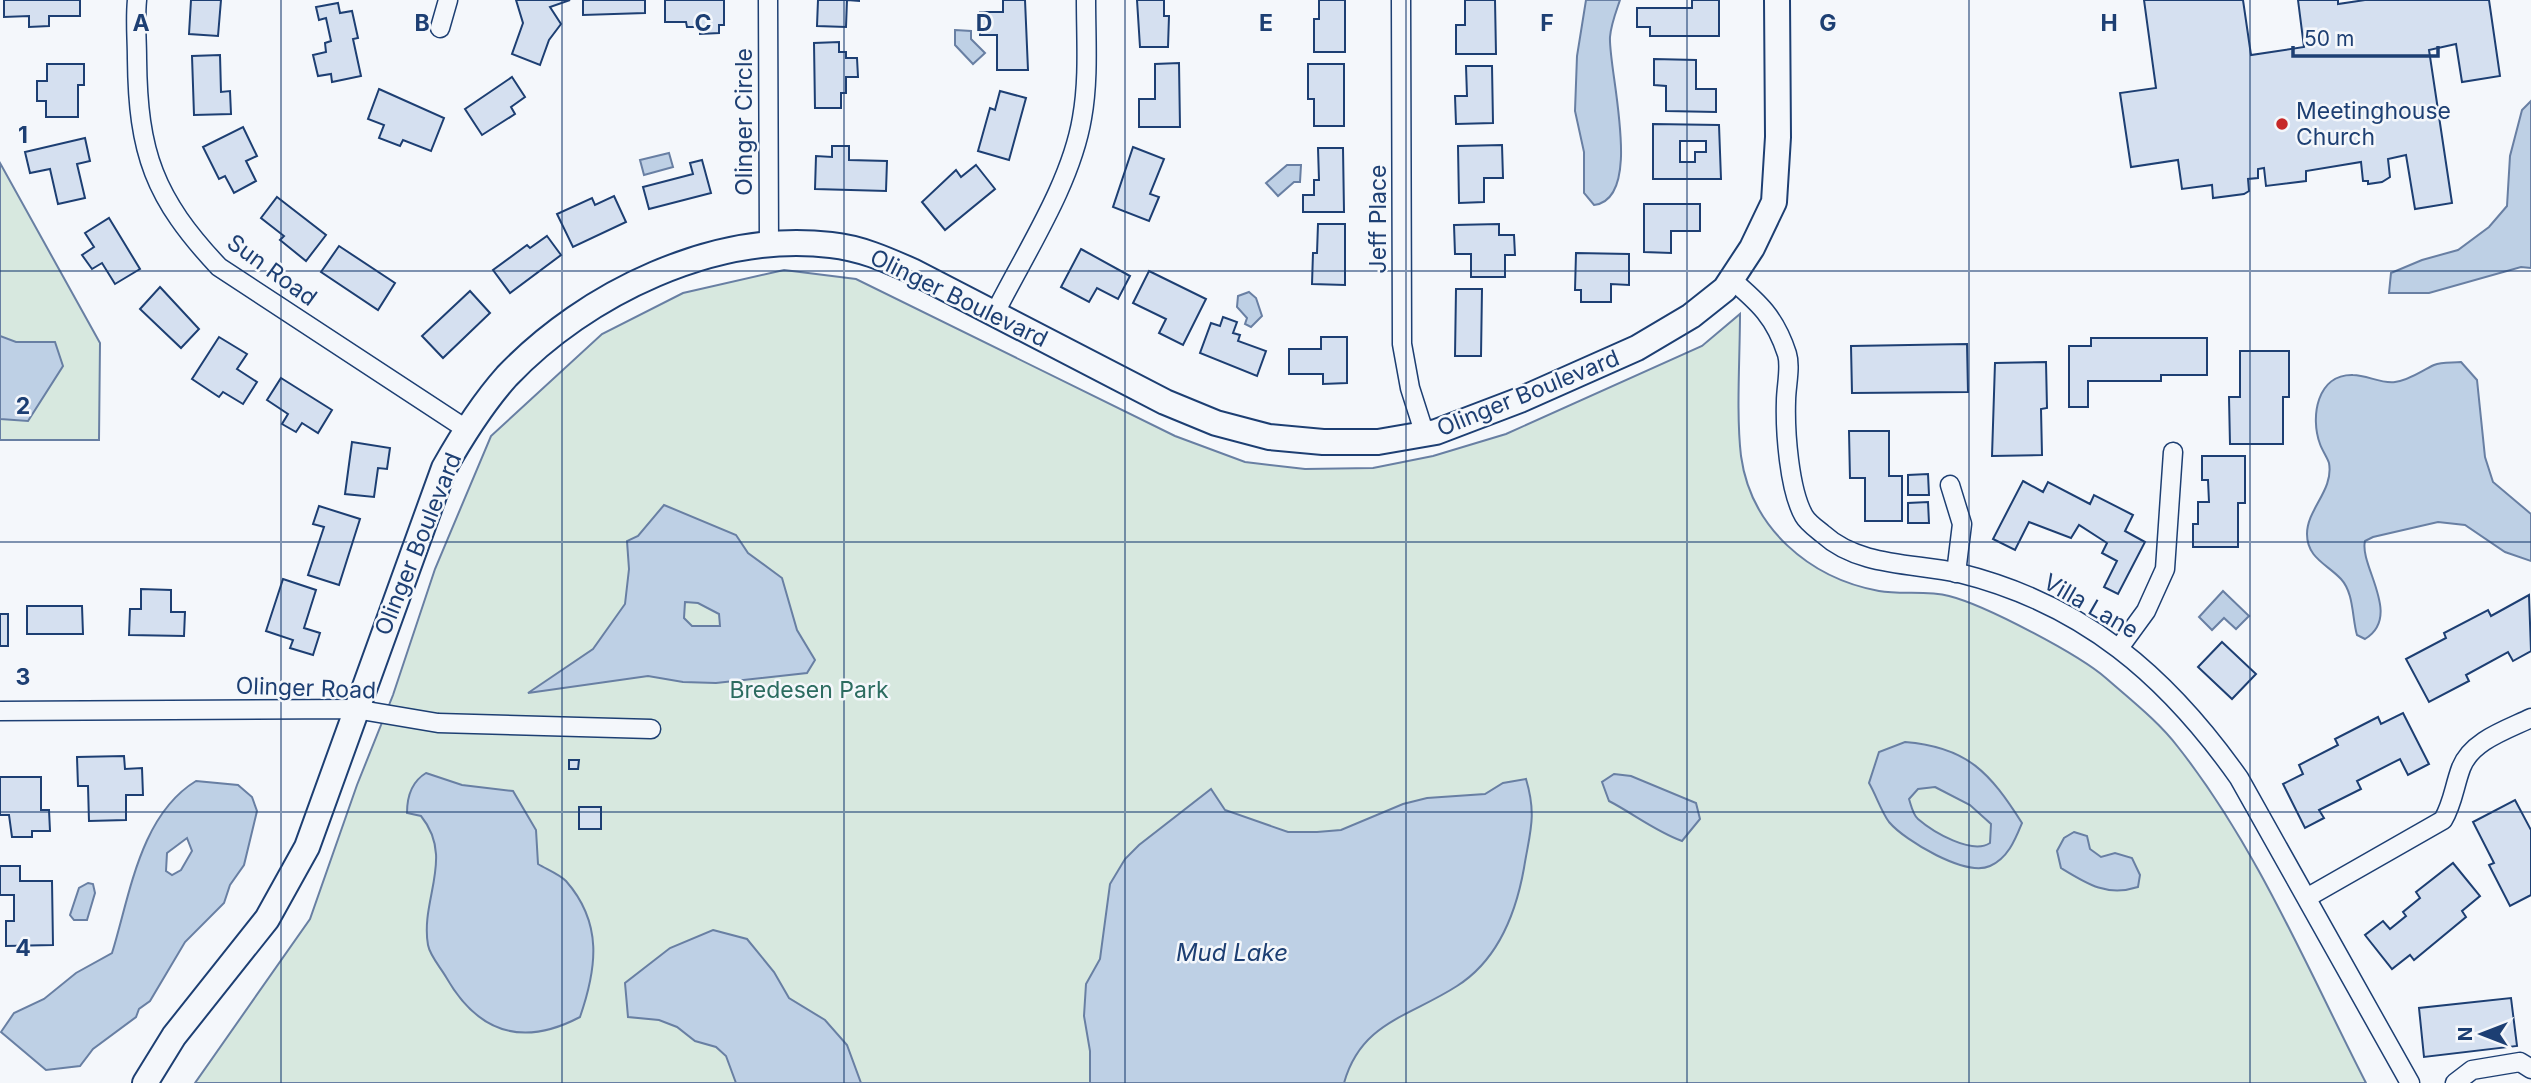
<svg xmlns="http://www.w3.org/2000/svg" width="2531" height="1083" font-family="Inter,sans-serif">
<rect width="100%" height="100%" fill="#f4f7fb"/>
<!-- green -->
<g fill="#d7e8df" stroke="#687fa3" stroke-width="2">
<path d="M0 163 100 343 99 440H0Z"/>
<path d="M784 270 856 279 1175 436 1245 462 1305 469 1373 468 1433 456 1506 434 1702 346 1740 314C1740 358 1736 413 1741 456 1751 528 1809 578 1879 591 1901 595 1927 590 1949 596 1985 605 2080 655 2107 679 2131 700 2159 722 2178 747 2257 847 2308 970 2366 1083H195L310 919 357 785 393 695 435 569 491 436 602 334 683 293Z"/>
</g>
<!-- water -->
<g fill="#bed0e5" stroke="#687fa3" stroke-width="2" fill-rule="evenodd">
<path d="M1586 0H1620C1616 12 1611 24 1610 37 1608 70 1645 199 1594 205L1584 193V152L1575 111 1577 56Z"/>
<path d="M955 30 971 31V39L985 53 973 64 955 45Z"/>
<path d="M2531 101V268L2521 267 2429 293H2389L2391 273 2422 260 2458 250 2489 227 2507 206 2510 156 2522 110Z"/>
<path d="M669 153 673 167 644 175 640 160Z"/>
<path d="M1287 165H1301L1300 182H1294L1278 196 1266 183Z"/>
<path d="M1249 292 1256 298 1262 316 1251 327 1245 324 1247 318 1237 307 1238 296Z"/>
<path d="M0 336 16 342H55L63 366 28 421 0 419Z"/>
<path d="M2461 362 2477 380 2485 457 2493 482 2531 514V561L2505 552 2465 525 2438 522 2373 537 2365 541C2359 566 2403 616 2365 639L2357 635C2352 618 2354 593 2341 579 2327 564 2307 558 2307 534 2307 509 2334 490 2329 463 2327 457 2322 450 2320 444 2310 417 2317 374 2353 375 2367 375 2381 384 2395 382 2410 380 2421 371 2434 365 2442 362 2452 363 2461 362Z"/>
<path d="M664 505 736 535 748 553 782 578 797 630 815 660 807 673 716 683 683 682 648 676 528 693 593 649 625 604 629 569 627 541 638 536ZM685 602 698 603 719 614 720 626H692L684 618Z"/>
<path d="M2223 591 2249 616 2236 629 2224 618 2212 630 2199 617Z"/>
<path d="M1905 742C1968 747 1990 773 2022 823 2015 840 2008 858 1990 866 1966 877 1905 841 1889 822 1881 811 1876 795 1869 783L1879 752ZM1935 787 1970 805 1991 824 1990 843C1972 855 1933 832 1918 819 1913 815 1911 805 1909 799L1918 789Z"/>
<path d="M426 773 462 785 513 791 536 830 538 864C546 869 559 874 566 881 603 923 597 968 580 1017 523 1047 478 1033 446 977 441 968 430 956 428 945 420 899 455 858 421 816L407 813C407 797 411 782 426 773Z"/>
<path d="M1614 774 1631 776 1696 803 1700 819 1682 841C1655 831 1634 814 1609 801L1602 782Z"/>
<path d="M1526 779C1537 816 1530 831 1524 868 1516 913 1498 960 1457 986 1409 1017 1361 1022 1344 1083H1090V1051L1084 1016 1086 984 1100 959 1110 884 1125 859 1139 845 1211 789 1225 810 1288 832H1317L1341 830 1403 804 1427 798 1485 794 1503 783Z"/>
<path d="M196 781 238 785 252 797 257 811 244 865 230 885 224 903 185 942 150 1001 139 1009 136 1017 93 1049 80 1066 46 1070 1 1032 14 1013 44 999 76 973 112 953C130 895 140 815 196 781ZM187 838 192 851 181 870 172 875 166 871 167 853Z"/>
<path d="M2074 832 2087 836 2090 849 2101 857 2115 853 2132 858 2140 875 2138 887C2107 897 2087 884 2061 868L2057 851 2064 838Z"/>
<path d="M88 883 93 884 95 893 87 920H74L70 915 79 888Z"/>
<path d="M713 930 747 939 774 972 789 998 825 1020 847 1045 861 1083H736L726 1056 716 1047 695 1041 677 1027 659 1020 628 1017 625 983 670 948Z"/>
</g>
<!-- building -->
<g fill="#d5e0f0" stroke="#1d3f73" stroke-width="2" fill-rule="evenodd">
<path d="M4 0H80V16H49V26L29 27V16L4 17Z"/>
<path d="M191 0H221L218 36 189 34Z"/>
<path d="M516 0H570L550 7 561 24 549 40 540 65 512 54 523 23Z"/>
<path d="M583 0H645V13L583 15Z"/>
<path d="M665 0H724V25H719V33L700 34V27H687L686 22H665Z"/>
<path d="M818 0H859V1L847 0 846 27 817 26Z"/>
<path d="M1003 0H1025L1028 70H997V35H980V12H1003Z"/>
<path d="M1137 0H1164V16H1169L1168 47H1140Z"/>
<path d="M1319 0H1345V52H1314V19H1319Z"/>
<path d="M1465 0H1495L1496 54H1456V25H1465Z"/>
<path d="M1692 0H1719V36H1650V27H1637V8H1692Z"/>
<path d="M2144 0H2243L2251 55 2304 47 2298 0H2338V4L2365 0H2489L2500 76 2462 82 2456 44 2429 50 2452 203 2415 209 2406 155 2388 159 2390 177 2382 182 2368 184V181H2363L2361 162 2306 171V181L2266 186 2264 168 2258 169V178L2248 179 2249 191 2244 194 2213 198 2212 185 2182 189 2178 160 2131 167 2120 93 2156 88Z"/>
<path d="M338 3 340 13 352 11 358 38 353 39 361 76 332 82 331 74 318 76 313 55 326 52 325 43 331 41 326 18 319 20 316 7Z"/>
<path d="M839 42V52H846V58H857L858 77H846V93H841V108H815L814 43Z"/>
<path d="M220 55 221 92 230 91 231 114 194 115 192 56Z"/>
<path d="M1654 59 1696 60V89H1716V112L1666 111V86L1654 85Z"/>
<path d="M1179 63 1180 127H1139V99H1155V64Z"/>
<path d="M47 64H84V85H78V117H46V101H37V81H47Z"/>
<path d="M1308 64H1344V126H1314V99H1308Z"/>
<path d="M1466 66H1492L1493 123 1456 124 1455 96H1467Z"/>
<path d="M512 77 525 97 511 107 515 114 482 135 465 109Z"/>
<path d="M379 89 444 118 431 151 403 140 400 146 379 138 384 125 368 119Z"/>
<path d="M1000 91 1026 98 1009 160 978 151 990 108 995 110Z"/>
<path d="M1653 124 1719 125 1721 179H1653ZM1680 141H1706V152H1695V162H1680Z"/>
<path d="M243 127 257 156 246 161 256 181 234 193 225 176 219 179 203 147Z"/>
<path d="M85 138 90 161 77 164 85 198 58 204 50 169 30 173 25 152Z"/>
<path d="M1502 145 1503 178H1484V202L1459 203 1458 146Z"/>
<path d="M832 146H849V160L887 161 886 191 815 189 816 156 832 157Z"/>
<path d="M1133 147 1164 159 1150 194 1159 197 1149 221 1113 207Z"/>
<path d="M1318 148H1343L1344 212H1303V195H1314V180H1319Z"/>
<path d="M702 160 711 193 649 209 643 187 693 174 690 163Z"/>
<path d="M976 165 995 189 945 230 922 202 956 170 961 177Z"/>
<path d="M614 196 626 222 573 247 557 214 592 198 595 205Z"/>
<path d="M277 197 326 235 306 261 280 240 284 236 261 218Z"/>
<path d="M1644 204H1700V231H1671V253L1644 252Z"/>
<path d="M109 218 140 269 115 284 102 263 92 269 82 255 94 247 85 233Z"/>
<path d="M1318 224H1345V285L1312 284 1313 253H1317Z"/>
<path d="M1499 224V235H1514L1515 255H1505V277H1471V254H1455L1454 225Z"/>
<path d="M547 236 561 255 510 293 493 270 527 245 530 248Z"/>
<path d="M339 246 395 283 378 310 321 272Z"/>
<path d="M1081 249 1130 276 1118 299 1097 288 1089 302 1061 287Z"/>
<path d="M1576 253 1629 254V285L1611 284V302H1581V290H1575Z"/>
<path d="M1149 271 1206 299 1183 345 1159 333 1166 319 1133 303Z"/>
<path d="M160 287 199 329 181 348 140 309Z"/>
<path d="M1456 289H1482L1481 356H1455Z"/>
<path d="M470 291 490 313 443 358 422 336Z"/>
<path d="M1223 317 1237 322 1233 333 1240 335 1238 341 1266 351 1257 376 1200 353 1211 323 1220 326Z"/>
<path d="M219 337 247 354 237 369 257 382 243 404 223 392 219 397 192 379Z"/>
<path d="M1321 337H1347V383L1323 384V374H1289V349H1321Z"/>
<path d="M2091 338H2207V375H2161V381H2088V407H2069V346H2091Z"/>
<path d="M1967 344 1968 392 1852 393 1851 346Z"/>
<path d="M2240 351H2289V397H2283V444H2230L2229 397H2240Z"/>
<path d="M2046 362 2047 408 2041 409 2042 455 1992 456 1995 363Z"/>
<path d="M281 378 332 410 318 433 302 423 296 432 282 424 288 414 267 400Z"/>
<path d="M1849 431H1889V476H1902V521H1865V478H1850Z"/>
<path d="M352 442 390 448 387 469 378 468 374 497 345 494Z"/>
<path d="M2202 456H2245V503H2238V547H2193V524H2198V502H2209L2208 480H2202Z"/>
<path d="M1928 474 1929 495H1908V475Z"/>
<path d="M2023 481 2043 492 2048 482 2090 504 2094 495 2133 515 2125 531 2145 542 2118 594 2104 587 2117 561 2102 553 2107 543 2079 525 2071 538 2029 522 2015 550 1993 539Z"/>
<path d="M1928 502 1929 523H1908V503Z"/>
<path d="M319 506 360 519 339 585 308 575 324 527 313 524Z"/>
<path d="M283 579 316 590 304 628 320 633 313 655 290 648 293 640 266 631Z"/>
<path d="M141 589 171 590V612H185L184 636 129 635 130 609H141Z"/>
<path d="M2529 595 2531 651 2513 661 2508 652 2466 675 2469 681 2429 702 2406 659 2446 638 2444 633 2488 610 2491 616Z"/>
<path d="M27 606H82L83 634H27Z"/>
<rect x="0" y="614" width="8" height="32"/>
<path d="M2222 642 2256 674 2232 699 2198 667Z"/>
<path d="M2403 713 2429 764 2408 775 2400 759 2357 781 2361 789 2319 810 2324 818 2305 828 2283 784 2303 774 2299 765 2338 745 2335 739 2378 717 2381 724Z"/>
<path d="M124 756 125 769 142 768 143 795H126V820L89 821 88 786H78L77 757Z"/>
<path d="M569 760H579L578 769H569Z"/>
<path d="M0 777H41V810H49L50 831H32V837H12L9 815H0Z"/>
<path d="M2515 800 2531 830V895L2510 906 2489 865 2494 863 2473 822Z"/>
<rect x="579" y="807" width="22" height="22"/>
<path d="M2453 863 2480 896 2462 911 2466 917 2414 960 2410 955 2392 969 2365 935 2383 921 2390 929 2406 916 2403 912 2420 898 2416 892Z"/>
<path d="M0 866H20V881H52L53 945 6 946V921H14V895H0Z"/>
<path d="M2511 998 2517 1046 2424 1057 2419 1008Z"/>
</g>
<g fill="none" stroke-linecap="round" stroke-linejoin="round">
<defs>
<g id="street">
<path d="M137 0C135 20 137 40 137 59 138 153 154 198 219 267L466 429"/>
<path d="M768 0 769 245"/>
<path d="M1401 0 1402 344 1410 388 1425 435"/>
<path d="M440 28 448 0"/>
<path d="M1731 279C1759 303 1775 317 1787 354 1791 367 1786 387 1786 401 1785 431 1789 490 1804 516 1808 523 1817 529 1823 534 1859 567 1915 563 1959 573 2084 604 2167 676 2239 778L2410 1083"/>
<path d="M995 313C1025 253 1071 184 1082 118 1089 79 1086 39 1086 0"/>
<path d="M1950 485 1962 524 1956 573"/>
<path d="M2119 648 2146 611 2165 569 2173 452"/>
<path d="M0 711 355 709 438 723 651 729"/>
<path d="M2308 897 2443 820C2453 803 2454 787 2461 768 2471 741 2506 730 2531 718"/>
<path d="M2455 1083 2472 1070 2520 1062 2531 1069"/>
</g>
<path id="secondary" d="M145 1083 174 1036 267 919 307 847 444 468C462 436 482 404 507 376 586 293 715 231 831 245 860 248 885 259 912 271L1165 402 1216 423 1269 437 1323 442H1378L1436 432 1520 400 1637 348 1691 316 1725 289 1752 248 1774 202 1778 137 1777 0"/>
</defs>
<!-- street casing -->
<use href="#street" stroke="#1d3f73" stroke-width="21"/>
<!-- secondary casing -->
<use href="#secondary" stroke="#1d3f73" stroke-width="28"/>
<!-- street -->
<use href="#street" stroke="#f4f7fb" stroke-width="18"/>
<!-- secondary -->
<use href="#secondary" stroke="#f4f7fb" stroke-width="24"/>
</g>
<!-- grid -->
<path fill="none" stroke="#1d3f73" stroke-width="2" stroke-opacity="0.55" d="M281 0V1083M562 0V1083M844 0V1083M1125 0V1083M1406 0V1083M1687 0V1083M1969 0V1083M2250 0V1083M0 271H2531M0 542H2531M0 812H2531"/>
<!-- markers -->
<circle fill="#c62828" stroke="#f4f7fb" stroke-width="2.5" cx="2282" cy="124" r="7"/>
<g text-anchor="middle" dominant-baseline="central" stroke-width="5" stroke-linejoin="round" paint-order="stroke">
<!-- poi labels -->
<g font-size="23" fill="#1d3f73" stroke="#f4f7fb" text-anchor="start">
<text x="2296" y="111">Meetinghouse<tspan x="2296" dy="26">Church</tspan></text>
</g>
<!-- street labels -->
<g font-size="23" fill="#1d3f73" stroke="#f4f7fb">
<text transform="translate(744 122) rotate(-90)">Olinger Circle</text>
<text transform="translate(1378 219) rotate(-90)">Jeff Place</text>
<text transform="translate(272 270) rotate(36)">Sun Road</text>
<text transform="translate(959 298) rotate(26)">Olinger Boulevard</text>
<text transform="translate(1528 393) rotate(-22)">Olinger Boulevard</text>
<text transform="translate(418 544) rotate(-68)">Olinger Boulevard</text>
<text transform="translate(2091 606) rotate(30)">Villa Lane</text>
<text transform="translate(306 688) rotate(2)">Olinger Road</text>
</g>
<!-- park labels -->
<g font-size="23" fill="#2c6c60" stroke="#f4f7fb">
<text x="809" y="690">Bredesen Park</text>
</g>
<!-- water labels -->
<g font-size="24" font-style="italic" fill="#1d3f73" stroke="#f4f7fb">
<text x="1232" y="952">Mud Lake</text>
</g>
</g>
<g font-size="23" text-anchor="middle" font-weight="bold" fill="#1d3f73" stroke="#f4f7fb" stroke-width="5" stroke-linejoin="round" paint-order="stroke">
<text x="141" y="31">A</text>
<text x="422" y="31">B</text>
<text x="703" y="31">C</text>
<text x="984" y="31">D</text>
<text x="1266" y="31">E</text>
<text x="1547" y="31">F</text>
<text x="1828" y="31">G</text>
<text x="2109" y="31">H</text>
<text x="23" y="143">1</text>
<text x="23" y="414">2</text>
<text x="23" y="685">3</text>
<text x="23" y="956">4</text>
</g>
<!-- north arrow -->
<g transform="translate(2482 1034) rotate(270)" stroke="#f4f7fb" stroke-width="5" paint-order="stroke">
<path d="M0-5L12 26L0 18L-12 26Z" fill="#1d3f73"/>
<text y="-10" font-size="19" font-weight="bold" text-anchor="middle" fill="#1d3f73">N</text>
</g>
<!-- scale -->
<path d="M2293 46v10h145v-10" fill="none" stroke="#1d3f73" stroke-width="3.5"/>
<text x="2304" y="46" font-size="21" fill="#1d3f73" stroke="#f4f7fb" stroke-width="5" paint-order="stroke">50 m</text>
</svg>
